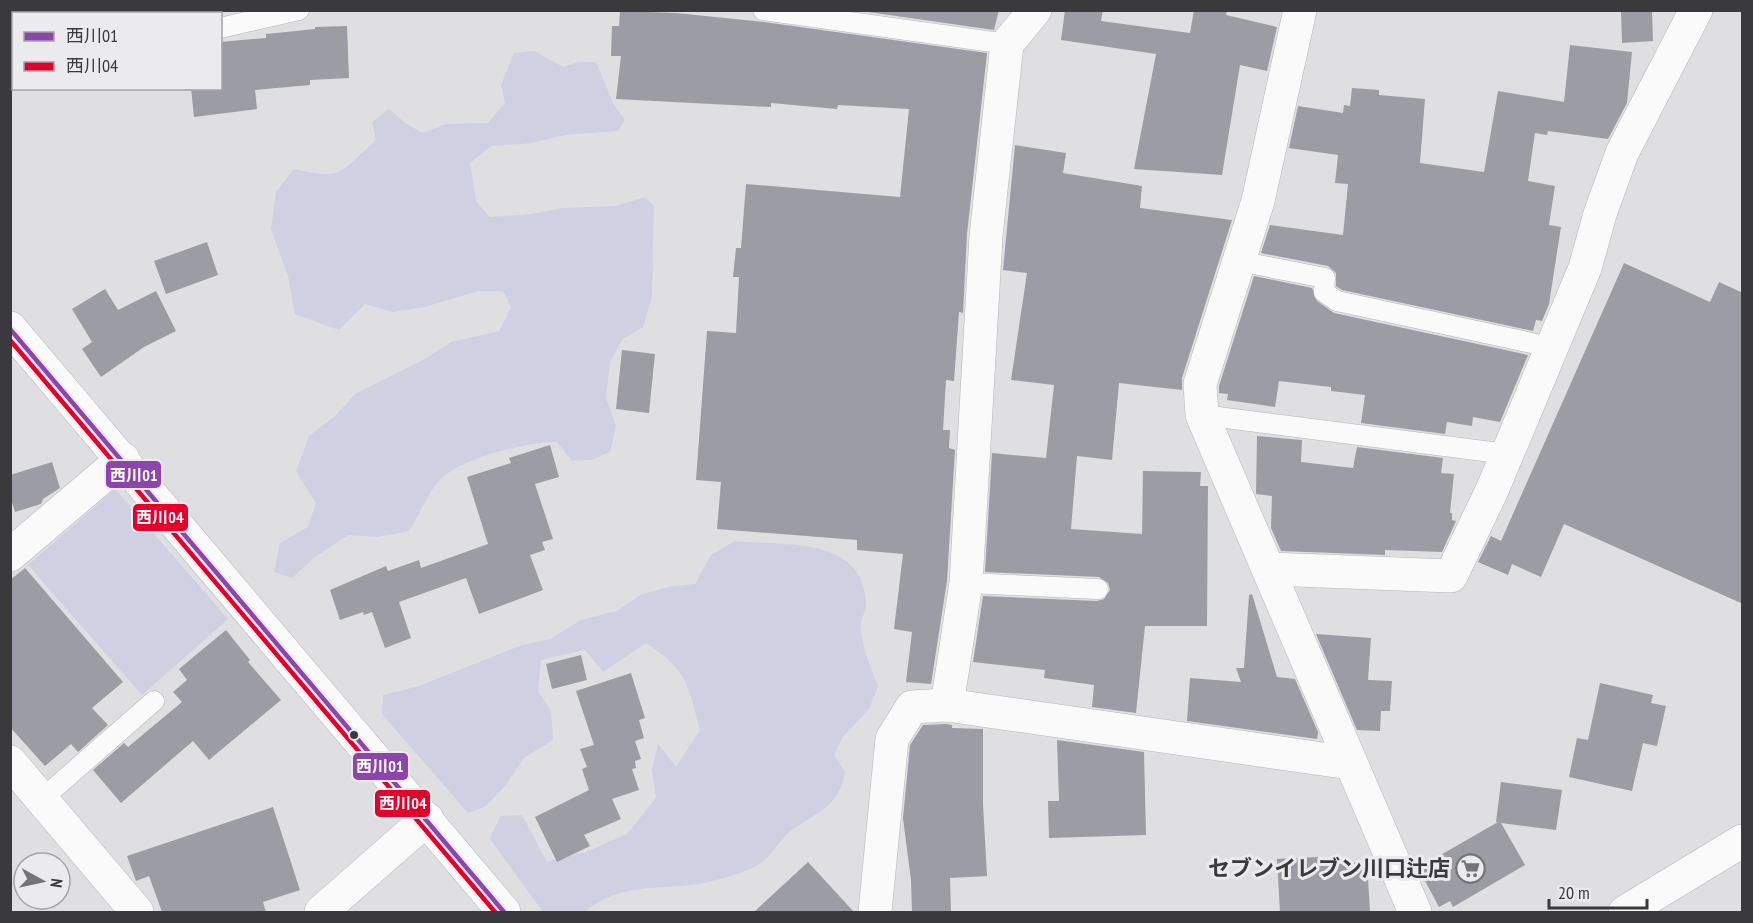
<svg xmlns="http://www.w3.org/2000/svg" width="1753" height="923" font-family="'PT Sans Narrow','Noto Sans JP',sans-serif">
<rect width="100%" height="100%" fill="#dfdfe1"/>
<!-- green -->
<g fill="#cfd0e2">
<path d="M535 51 563 67 579 62H596L613 103 625 120 618 131 564 135 532 143 491 146 470 163 476 201 490 217 531 214 563 208 616 206 645 197 654 206 652 297 643 327 622 340 610 362 606 398 616 426 610 452 591 460 572 461 557 442C525 442 458 458 437 483 426 497 419 516 409 531L378 537 348 535 315 557 292 578 274 572 280 543 308 527 316 503 296 472 309 436 336 415 355 394 425 359 451 342 499 331 511 307 503 291H478L425 307 393 312 365 304 339 330 295 314 288 276 271 229 276 192 294 169C344 181 340 172 376 140L372 122 389 109 404 122 422 133 447 124 488 123 505 103 501 85 514 53Z"/>
<path d="M115 489 228 619 142 695 28 565Z"/>
<path d="M735 541C783 546 861 535 866 601 867 609 862 616 861 624 860 645 871 667 878 686L869 709 842 738 834 755 845 772C840 804 819 812 795 828 774 842 775 859 748 870 733 876 714 881 699 884 660 890 616 883 585 912H543L490 839 500 816 522 815 547 862 586 852 627 834 656 798 652 770 658 744 676 767 700 730C688 684 687 670 646 643L603 672 585 650 541 660 538 691 551 710 553 740 524 758 506 785 486 806 468 813 382 714 383 695 419 686 522 645 550 639 581 620 617 611 642 594 673 586 695 584 711 555Z"/>
</g>
<!-- building -->
<g fill="#9c9ca4">
<path d="M854 10H999L994 30Z"/>
<path d="M1065 10H1103L1101 21 1190 33 1194 10H1227L1226 15 1277 27 1267 71 1240 65 1222 175 1134 169 1156 54 1061 40Z"/>
<path d="M1621 10H1652L1653 41 1622 43Z"/>
<path d="M620 11 676 13 764 22 987 53 967 234 963 313 959 312 954 381 946 380 943 430H950L949 448 955 450 947 581 931 684 906 682 912 632 894 629 903 554 857 550V540L717 529 721 482 696 480 707 331 736 333 739 277H733L736 248H741L746 184 900 197 909 109 838 105 837 109 771 103V107L616 99 621 56H611L612 26H619Z"/>
<path d="M347 26 349 78 310 80V85L255 90 257 109 194 117 191 88H220V42L266 38V34L315 29V27Z"/>
<path d="M1570 45 1632 52 1627 103 1608 139 1548 131 1547 135 1535 133 1528 181 1555 186 1549 225 1561 227 1549 304 1542 321 1536 320 1533 331 1342 290 1336 286V273L1328 266 1261 253 1270 225 1343 235 1348 184 1335 183 1338 155 1289 148 1298 106 1343 113 1344 105 1350 106 1352 88 1379 90V95L1425 99 1420 163 1484 172 1498 91 1564 102Z"/>
<path d="M1015 145 1066 153 1063 173 1142 186 1140 208 1232 220 1182 378V390L1119 383 1112 460 1077 456 1071 529 1142 534 1143 471 1201 472 1200 486H1208L1207 626H1145L1136 713 1092 707 1094 685 1044 678 1045 670 973 662 983 596 1097 601 1104 599 1110 590 1108 583 1099 577 985 572 992 453 1046 458 1054 385 1011 380 1027 273 1003 270Z"/>
<path d="M207 242 218 275 166 294 154 261Z"/>
<path d="M1624 263 1710 302 1719 282 1743 293V604L1564 524 1541 577 1512 564 1508 575 1478 562 1491 536 1501 541Z"/>
<path d="M1254 276 1312 288 1317 301 1334 313 1528 355 1500 422 1473 417 1472 426 1447 422 1445 434 1361 423 1365 395 1331 391V387L1279 381 1275 407 1227 400 1228 394 1219 393V386Z"/>
<path d="M105 289 118 310 156 291 176 331 144 347 101 377 82 349 92 342 72 309Z"/>
<path d="M622 350 655 354 649 413 616 409Z"/>
<path d="M1257 436 1302 440 1301 462 1353 468 1357 447 1443 458 1441 473 1454 474 1450 513H1452V520L1456 521 1442 552 1385 550V555L1281 551 1271 528 1272 496 1256 494Z"/>
<path d="M550 445 559 477 535 484 553 539 542 542 545 550 530 555 543 590 479 614 466 578 399 602 411 638 385 648 372 612 364 615 363 612 340 620 330 590 386 566 388 571 419 560 421 568 488 544 467 477 511 463 509 458Z"/>
<path d="M52 462 60 488 43 499 41 504 15 512 10 496V475Z"/>
<path d="M25 568 123 682 92 708 108 725 78 752 71 744 45 766 10 727V580Z"/>
<path d="M1252 594 1277 677 1295 679 1318 732 1317 739 1187 721 1190 678 1241 682 1236 668H1244L1249 595Z"/>
<path d="M226 630 250 660 248 662 281 700 209 760 193 741 121 803 93 770 124 743 128 747 182 702 173 692 187 680 179 669Z"/>
<path d="M1316 634 1371 638 1368 680 1392 681 1390 711H1381L1380 731 1357 730Z"/>
<path d="M581 655 587 680 552 689 546 664Z"/>
<path d="M631 673 645 718 639 720 644 738 635 741 641 759 635 761 636 768 632 769 639 790 612 799 621 819 584 835 590 846 557 862 535 817 589 790 582 769 587 767 580 749 594 745 576 691Z"/>
<path d="M1600 683 1653 695 1651 703 1666 706 1657 746 1643 743 1632 791 1569 777 1577 738 1588 740Z"/>
<path d="M946 724 952 725V728L983 729V804L987 876 950 878 951 912H912L911 880 903 818 910 745 923 725Z"/>
<path d="M1057 740 1144 752 1146 835 1049 838 1048 801H1059Z"/>
<path d="M1501 782 1562 790 1556 830 1501 823 1525 865 1453 907 1450 901 1439 907 1418 868 1498 822H1496Z"/>
<path d="M273 807 300 890 263 902 266 912H162L149 876 136 881 127 856Z"/>
<path d="M1318 857 1319 865 1367 862 1370 912H1280L1277 859Z"/>
<path d="M808 862 854 912H754Z"/>
</g>
<g fill="none" stroke-linecap="round" stroke-linejoin="round">
<defs>
<g id="lane">
<path d="M52 10 55 14"/>
<path d="M763 10 1007 44"/>
<path d="M220 28 299 10"/>
<path d="M1238 261 1325 278 1324 292 1337 301 1550 347"/>
<path d="M1202 415 1507 454"/>
<path d="M966 583 1098 589"/>
<path d="M42 799 154 701"/>
</g>
<g id="street">
<path d="M1300 10 1258 201 1200 384 1202 415 1415 912"/>
<path d="M10 555 123 459"/>
<path d="M1269 569 1451 576 1493 488 1585 268 1600 214 1622 153 1696 10"/>
<path d="M947 705 966 583 986 236 1007 44 1035 10"/>
<path d="M10 762 137 912"/>
<path d="M321 912 427 819"/>
<path d="M875 912 892 739 912 707 947 705 1350 763"/>
</g>
<g id="secondary">
<path d="M10 328 504 912"/>
<path d="M1625 912 1742 841"/>
</g>
</defs>
<!-- lane casing -->
<use href="#lane" stroke="#b6b6b8" stroke-width="21"/>
<!-- street casing -->
<use href="#street" stroke="#b6b6b8" stroke-width="34"/>
<!-- secondary casing -->
<use href="#secondary" stroke="#b6b6b8" stroke-width="34"/>
<!-- lane -->
<use href="#lane" stroke="#fafafa" stroke-width="20"/>
<!-- street -->
<use href="#street" stroke="#fafafa" stroke-width="33"/>
<!-- secondary -->
<use href="#secondary" stroke="#fafafa" stroke-width="33"/>
<defs>
<path id="bus-1" d="M10 329 504 912"/>
<path id="bus-2" d="M10 340 495 912"/>
</defs>
<!-- bus-1 casing -->
<use href="#bus-1" stroke="#ebebef" stroke-width="9"/>
<!-- bus-2 casing -->
<use href="#bus-2" stroke="#ebebef" stroke-width="9"/>
<!-- bus-1 -->
<use href="#bus-1" stroke="#8e44ad" stroke-width="4.5"/>
<!-- bus-2 -->
<use href="#bus-2" stroke="#e4002b" stroke-width="4.5"/>
</g>
<!-- icons -->
<defs>
<symbol id="supermarket-ring" viewBox="-11 -11 22 22"><circle r="9.5" fill="#ebebef" stroke="#747476" stroke-width="1.5"/><path d="M-6-5.5h2.5l.6 2H6L4.5 2H-2.5L-4.4-4H-6ZM-1.5 3.2a1.3 1.3 0 1 0 .1 0ZM3 3.2a1.3 1.3 0 1 0 .1 0Z" fill="#747476"/></symbol>
</defs>
<g fill-rule="evenodd">
<use href="#supermarket-ring" x="1454" y="852" width="33" height="33"/>
</g>
<!-- markers -->
<circle fill="#3a3a3c" stroke="#ebebef" stroke-width="2" cx="354" cy="735" r="5"/>
<g text-anchor="middle" dominant-baseline="central" stroke-width="6" stroke-linejoin="round" paint-order="stroke">
<!-- poi labels -->
<g font-size="22" font-weight="bold" fill="#3a3a3c" stroke="#ebebef" text-anchor="end">
<text x="1450" y="868">セブンイレブン川口辻店</text>
</g>
</g>
<g stroke="#ebebef" stroke-width="2">
<rect x="105" y="460" width="57" height="29" rx="6" fill="#8e44ad"/>
<rect x="132" y="503" width="57" height="29" rx="6" fill="#e4002b"/>
<rect x="352" y="752" width="57" height="29" rx="6" fill="#8e44ad"/>
<rect x="374" y="789" width="57" height="29" rx="6" fill="#e4002b"/>
</g>
<g font-size="16" text-anchor="middle" font-weight="bold" fill="#fff">
<text x="134" y="481">西川01</text>
<text x="160" y="523">西川04</text>
<text x="380" y="772">西川01</text>
<text x="403" y="809">西川04</text>
</g>
<!-- border -->
<rect width="1753" height="923" fill="none" stroke="#3a3a3c" stroke-width="24"/>
<!-- legend -->
<rect x="12" y="12" width="210" height="78" fill="#ebebef" stroke="#a4a4a7" stroke-width="1.5"/>
<rect x="24" y="32" width="30" height="9" fill="#8e44ad" stroke="#a4a4a7" stroke-width="1.5"/>
<text x="66" y="42" font-size="18" fill="#3a3a3c">西川01</text>
<rect x="24" y="62" width="30" height="9" fill="#e4002b" stroke="#a4a4a7" stroke-width="1.5"/>
<text x="66" y="72" font-size="18" fill="#3a3a3c">西川04</text>
<!-- north arrow -->
<g transform="translate(42 881) rotate(98)"><circle r="28" fill="#ebebef" stroke="#a4a4a7" stroke-width="1.5"/>
<path d="M0-4.5L10 22L0 15L-10 22Z" fill="#747476"/>
<text y="-9" font-size="16" font-weight="bold" text-anchor="middle" fill="#3a3a3c">N</text>
</g>
<!-- scale -->
<path d="M1549 899v9h98v-9" fill="none" stroke="#3a3a3c" stroke-width="3"/>
<text x="1558" y="899" font-size="18" fill="#3a3a3c" stroke="#ebebef" stroke-width="4.5" paint-order="stroke">20 m</text>
</svg>
